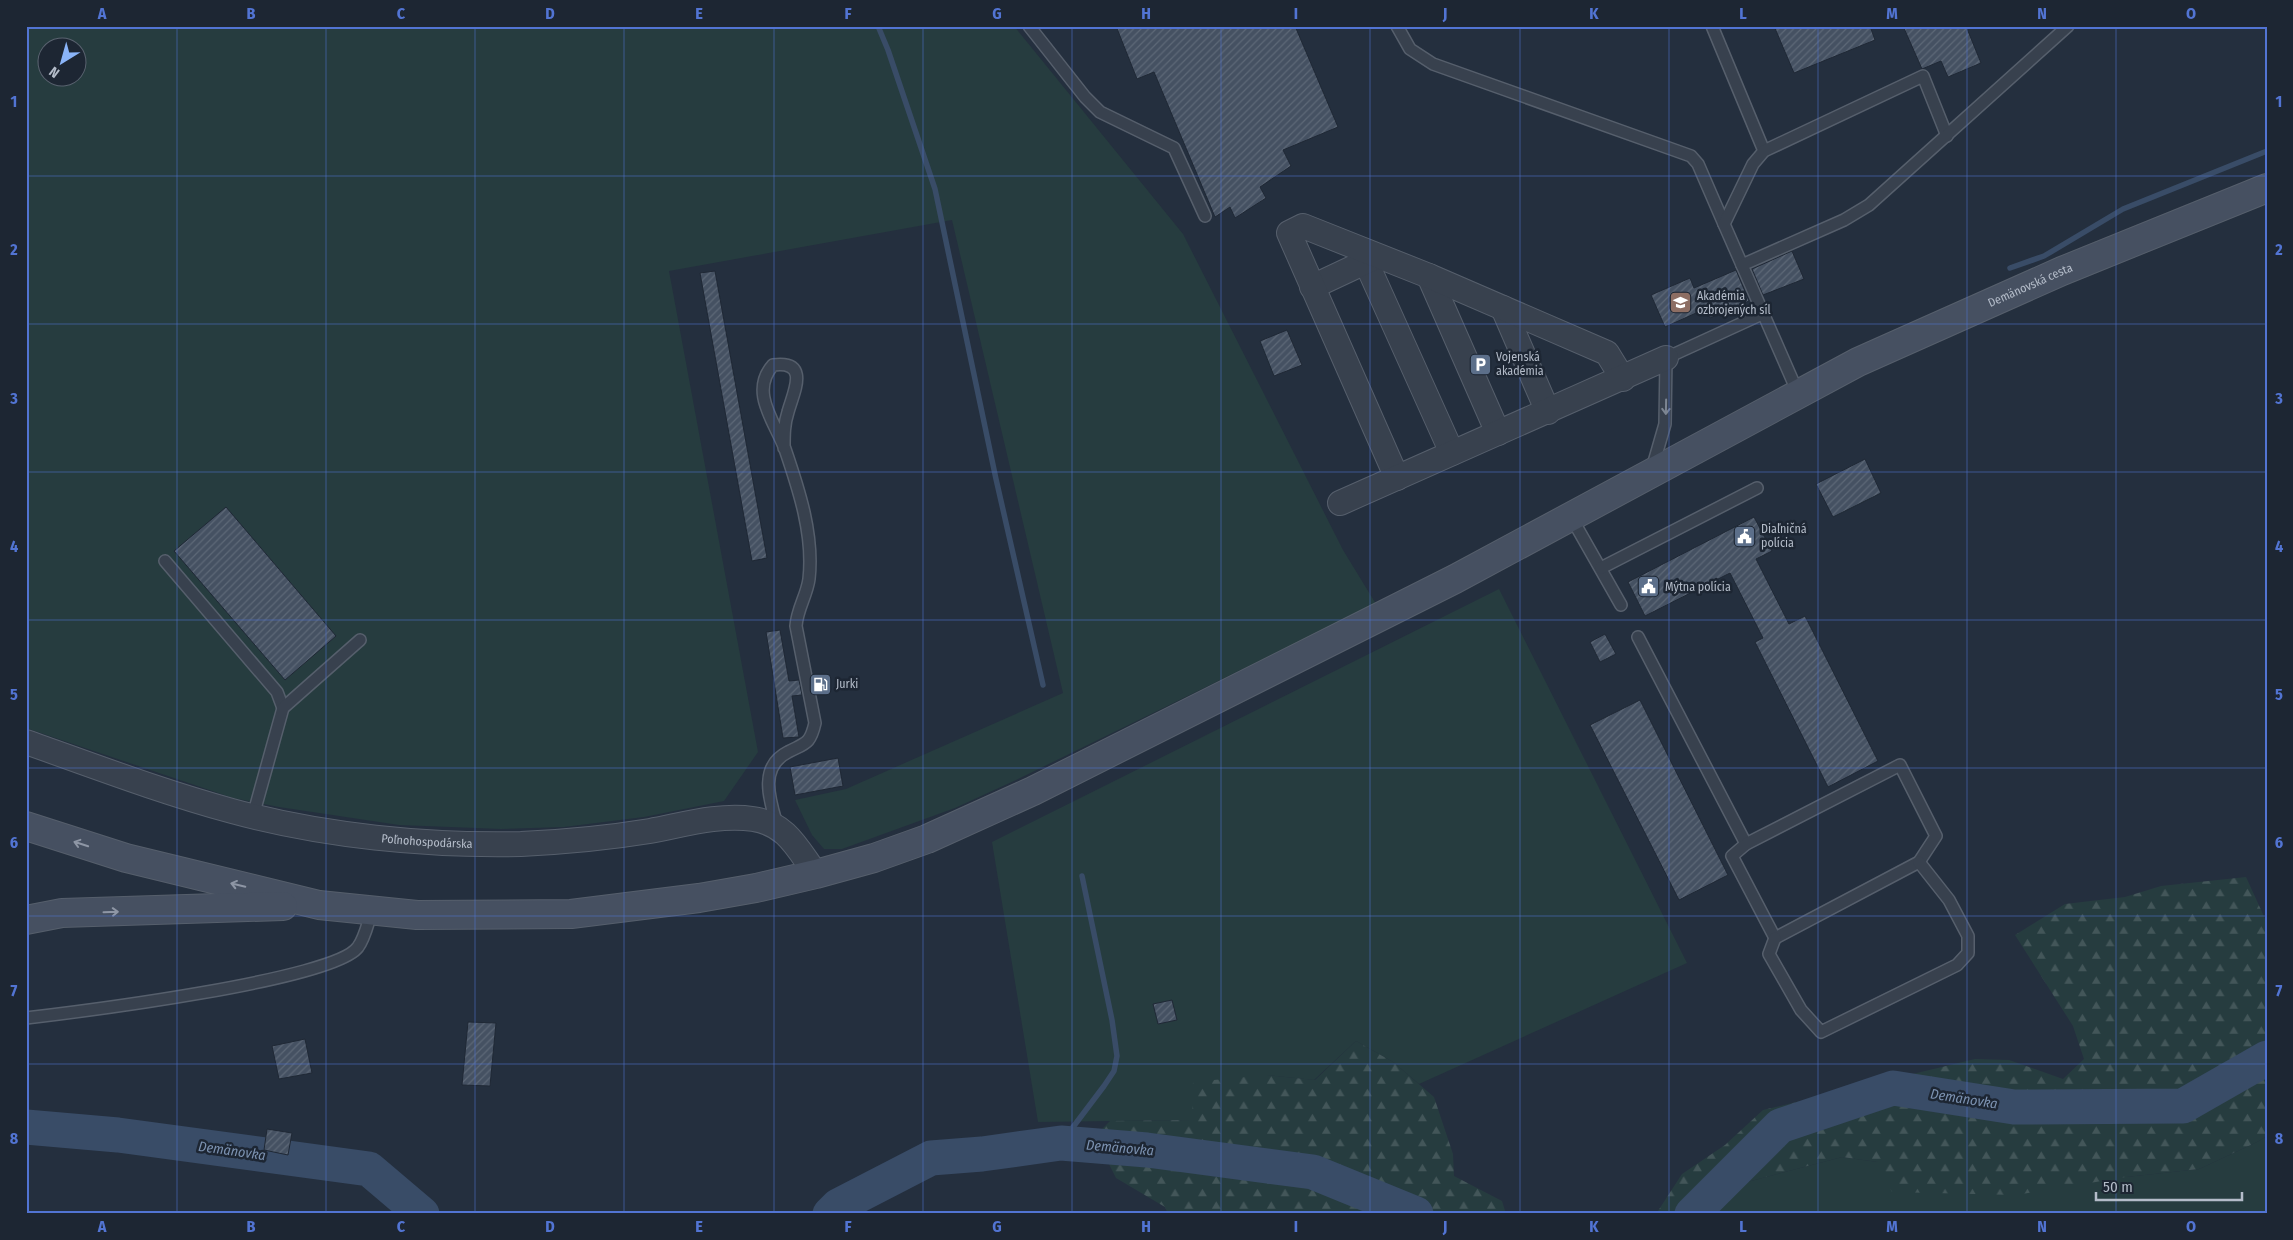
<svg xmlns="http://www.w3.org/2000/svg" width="2293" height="1240" font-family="'Fira Sans Condensed',sans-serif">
<defs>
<pattern id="forest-firs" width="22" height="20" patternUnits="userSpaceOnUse" patternTransform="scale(1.25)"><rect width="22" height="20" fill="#263c3f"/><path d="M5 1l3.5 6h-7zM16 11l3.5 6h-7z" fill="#435659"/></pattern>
<pattern id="building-hatch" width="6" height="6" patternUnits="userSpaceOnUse" patternTransform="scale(1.25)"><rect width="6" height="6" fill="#455162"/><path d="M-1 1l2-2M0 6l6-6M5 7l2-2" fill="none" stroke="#5d6877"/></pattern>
</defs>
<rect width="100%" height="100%" fill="#242f3e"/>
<!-- green -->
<g fill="#263c3f" fill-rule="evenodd">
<path d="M26 26H1014L1183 234 1343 550 1376 604 1016 780 955 808 842 849H824L812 835 795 800 846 789 1063 693 952 220 669 271 758 752 724 801 644 817 564 827 501 829 399 825 279 807 233 798 26 728ZM48 48H78V78H48Z"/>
<path d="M1499 589 1687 963 1419 1084 1393 1062 1356 1041 1314 1080 1266 1075 1192 1120 1038 1122 992 842Z"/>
<path d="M2267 1136V1214H2152L2146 1211V1214H1710L1732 1186 1842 1157 1878 1162 2126 1177 2199 1169 2255 1143Z"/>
</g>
<!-- forest -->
<g fill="url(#forest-firs)">
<path d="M2246 877 2267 923V1136L2255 1143 2199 1169 2126 1177 2016 1195 1892 1192 1878 1162 1842 1157 1732 1186 1710 1214H1656L1682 1174 1725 1145 1763 1110 1975 1059 2009 1060 2063 1079 2084 1059 2073 1026 2015 935 2065 904 2125 897 2161 886Z"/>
<path d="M1356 1041 1393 1062 1434 1097 1453 1154 1454 1176 1502 1201 1506 1214H1168L1165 1207 1116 1178 1095 1136 1110 1121 1192 1120 1193 1082 1266 1075 1315 1080Z"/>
</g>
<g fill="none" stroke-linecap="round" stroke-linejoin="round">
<!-- stream -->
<g stroke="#394c67" stroke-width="5.5">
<path d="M878 26 888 50 935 189 996 479 1043 685"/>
<path d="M2010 268 2044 256 2123 209 2267 151"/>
<path d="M1061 1143 1104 1086 1114 1071 1117 1056 1112 1020 1082 876"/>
</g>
<!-- river -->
<g stroke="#394c67" stroke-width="35">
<path d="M26 1127 118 1135 369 1169 422 1214"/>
<path d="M830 1214 838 1206 931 1158 982 1154 1061 1143 1147 1150 1313 1172 1416 1214"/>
<path d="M1692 1214 1780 1126 1893 1088 2014 1107 2183 1106 2267 1058"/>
</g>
</g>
<!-- building -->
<g fill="url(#building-hatch)" stroke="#1f2835">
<path d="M1116 26H1295L1338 127 1283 150 1291 166 1260 187 1266 198 1235 218 1230 207 1215 217 1154 72 1137 79Z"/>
<path d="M1774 26H1870L1875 40 1794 73Z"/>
<path d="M1903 26H1966L1981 63 1948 77 1941 61 1922 69Z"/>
<path d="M1792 251 1804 279 1763 295 1752 269Z"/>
<path d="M1736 270 1749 301 1710 318 1705 309 1665 327 1651 295 1690 278 1694 288Z"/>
<path d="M715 271 767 558 752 561 700 273Z"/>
<path d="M1287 330 1302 365 1274 376 1260 341Z"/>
<path d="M1865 459 1881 493 1833 517 1816 484Z"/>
<path d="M226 507 336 636 285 680 174 551Z"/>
<path d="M1754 517 1772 551 1756 559 1789 624 1805 616 1878 761 1828 787 1755 642 1763 638 1730 573 1645 616 1628 582Z"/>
<path d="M780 630 789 681 799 680 802 695 792 696 799 737 783 738 766 632Z"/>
<path d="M1605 634 1616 654 1600 662 1590 642Z"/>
<path d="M828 675 831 690 817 692 814 677Z"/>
<path d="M1640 700 1728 875 1679 900 1590 725Z"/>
<path d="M838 758 843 786 795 795 790 767Z"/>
<path d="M1172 1000 1177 1020 1158 1024 1153 1004Z"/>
<path d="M468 1022 496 1023 490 1086 462 1085Z"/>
<path d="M305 1039 312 1073 279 1079 272 1046Z"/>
<path d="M267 1129 292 1133 288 1155 264 1150Z"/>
</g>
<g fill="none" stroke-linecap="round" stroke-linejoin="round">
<defs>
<g id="lane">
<path d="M1029 26 1085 97 1100 112 1174 148 1205 216"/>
<path d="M1397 26 1410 49 1433 64 1691 156 1698 164 1724 224"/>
<path d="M1712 26 1764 151"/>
<path d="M1742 265 1724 224 1753 164 1764 151 1923 76 1947 136"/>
<path d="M1798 393 1742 265 1844 220 1869 205 2068 26"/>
<path d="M1652 469 1665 424 1666 358 1762 314"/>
<path d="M1571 517 1621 605"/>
<path d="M165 561 277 692 283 708"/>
<path d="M1601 568 1757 488"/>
<path d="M1638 637 1746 844"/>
<path d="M1900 765 1936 836 1919 862 1775 938 1732 856 1746 844Z"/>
<path d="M253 816 283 708 360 640"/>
<path d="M777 825C770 801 758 767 788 752 805 743 810 745 815 723L796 626C797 609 807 595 809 579 814 535 799 490 785 449 775 422 749 392 773 365 811 360 793 393 788 412 784 424 784 435 784 448"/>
<path d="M1775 938 1769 954 1801 1010 1821 1032 1957 965 1968 953V936L1949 900 1919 862"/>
<path d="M26 1018C77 1012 336 980 358 947 365 938 368 922 372 911"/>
</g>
<g id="street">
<path d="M1366 262 1452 453"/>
<path d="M1429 276 1498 433"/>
<path d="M1312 287 1376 257"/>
<path d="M1503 308 1548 412"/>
<path d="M1397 478 1289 233 1303 226 1429 276 1607 353 1623 379"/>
<path d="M1340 503 1666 358"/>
<path id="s1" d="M26 742C94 766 162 792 232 811 323 836 427 846 521 844 564 842 607 838 650 831 683 825 719 814 753 819 787 824 797 848 816 874"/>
</g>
<g id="secondary">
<path id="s2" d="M26 826 126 858 319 905 417 915 571 914 699 898 756 888 816 874 874 858 927 839 1033 791 1455 579 1858 362 2062 271 2267 188"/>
<path d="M26 920 62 913 283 906"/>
</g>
</defs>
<!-- lane casing -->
<use href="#lane" stroke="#565f6c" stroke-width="14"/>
<!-- street casing -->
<use href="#street" stroke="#565f6c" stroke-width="26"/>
<!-- secondary casing -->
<use href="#secondary" stroke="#565f6c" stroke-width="30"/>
<!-- lane -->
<use href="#lane" stroke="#38414e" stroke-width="11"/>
<!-- street -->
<use href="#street" stroke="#38414e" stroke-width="24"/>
<!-- secondary -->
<use href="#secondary" stroke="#465061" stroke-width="28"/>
</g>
<!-- one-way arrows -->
<defs><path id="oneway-shaft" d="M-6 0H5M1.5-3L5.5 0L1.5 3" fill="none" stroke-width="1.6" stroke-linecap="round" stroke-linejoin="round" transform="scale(1.25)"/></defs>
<use stroke="#7c8592" href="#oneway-shaft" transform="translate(1666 407) rotate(91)"/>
<g stroke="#8e96a5">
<use href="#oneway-shaft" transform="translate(81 844) rotate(-162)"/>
<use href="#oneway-shaft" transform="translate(238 885) rotate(-167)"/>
<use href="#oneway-shaft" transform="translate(111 912) rotate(-2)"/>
</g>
<!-- grid -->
<path fill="none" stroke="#5274d3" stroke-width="1" stroke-opacity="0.55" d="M177 26V1214M326 26V1214M475 26V1214M624 26V1214M774 26V1214M923 26V1214M1072 26V1214M1221 26V1214M1370 26V1214M1520 26V1214M1669 26V1214M1818 26V1214M1967 26V1214M2116 26V1214M26 176H2267M26 324H2267M26 472H2267M26 620H2267M26 768H2267M26 916H2267M26 1064H2267"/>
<!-- icons -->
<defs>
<symbol id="university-square" viewBox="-11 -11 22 22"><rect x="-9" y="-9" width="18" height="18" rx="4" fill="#8d6e63" stroke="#1d2633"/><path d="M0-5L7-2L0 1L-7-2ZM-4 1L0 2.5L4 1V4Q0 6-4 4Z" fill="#fff"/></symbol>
<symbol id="parking-square" viewBox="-11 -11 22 22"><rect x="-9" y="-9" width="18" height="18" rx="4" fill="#5c6f8a" stroke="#1d2633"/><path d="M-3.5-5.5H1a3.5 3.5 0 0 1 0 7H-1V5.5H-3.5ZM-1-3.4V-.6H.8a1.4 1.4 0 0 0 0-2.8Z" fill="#fff"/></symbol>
<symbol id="civic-square" viewBox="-11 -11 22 22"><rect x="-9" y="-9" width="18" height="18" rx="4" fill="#5c6f8a" stroke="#1d2633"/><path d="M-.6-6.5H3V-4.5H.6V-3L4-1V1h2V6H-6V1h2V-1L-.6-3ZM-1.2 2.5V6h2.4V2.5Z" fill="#fff"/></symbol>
<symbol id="fuel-square" viewBox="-11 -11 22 22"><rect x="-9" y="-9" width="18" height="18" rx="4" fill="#5c6f8a" stroke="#1d2633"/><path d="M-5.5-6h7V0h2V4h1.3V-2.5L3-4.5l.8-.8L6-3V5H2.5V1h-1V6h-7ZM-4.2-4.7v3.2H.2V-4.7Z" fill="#fff"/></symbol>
</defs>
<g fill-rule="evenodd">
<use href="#university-square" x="1668" y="290" width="25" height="25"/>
<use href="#parking-square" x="1468" y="352" width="25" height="25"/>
<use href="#civic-square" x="1732" y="524" width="25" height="25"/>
<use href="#civic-square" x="1636" y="574" width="25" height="25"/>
<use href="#fuel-square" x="808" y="672" width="25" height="25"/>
</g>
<g text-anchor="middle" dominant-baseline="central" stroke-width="5" stroke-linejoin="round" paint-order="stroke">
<!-- street labels -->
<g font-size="12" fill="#b4bcc9" stroke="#1d2633">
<text stroke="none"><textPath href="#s2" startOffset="2156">Demänovská cesta</textPath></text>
<text stroke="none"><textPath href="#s1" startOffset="415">Poľnohospodárska</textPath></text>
</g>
<!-- poi labels -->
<g font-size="12" fill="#b4bcc9" stroke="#1d2633" text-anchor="start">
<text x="1697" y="296">Akadémia<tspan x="1697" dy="14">ozbrojených síl</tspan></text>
<text x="1496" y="357">Vojenská<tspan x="1496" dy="14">akadémia</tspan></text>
<text x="1761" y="529">Diaľničná<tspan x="1761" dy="14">polícia</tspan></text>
<text x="1665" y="587">Mýtna polícia</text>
<text x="836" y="684">Jurki</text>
</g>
<!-- water labels -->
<g font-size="14" font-style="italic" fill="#7c92b1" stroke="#1d2633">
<text transform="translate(1964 1099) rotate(9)">Demänovka</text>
<text transform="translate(1120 1148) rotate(5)">Demänovka</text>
<text transform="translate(232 1151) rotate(8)">Demänovka</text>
</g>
</g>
<!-- border -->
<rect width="2293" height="1240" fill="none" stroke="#1d2633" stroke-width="55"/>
<!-- north arrow -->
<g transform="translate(62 62) rotate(217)"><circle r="24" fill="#1d2633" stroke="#59626f"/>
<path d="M0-4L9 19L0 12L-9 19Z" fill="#8ab4f8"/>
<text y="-8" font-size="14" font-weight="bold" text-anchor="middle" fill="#b4bcc9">N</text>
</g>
<!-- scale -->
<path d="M2096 1192v8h146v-8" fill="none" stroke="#b4bcc9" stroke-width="2.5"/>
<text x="2103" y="1192" font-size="15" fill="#b4bcc9" stroke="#1d2633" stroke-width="4" paint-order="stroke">50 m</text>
<rect x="28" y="28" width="2238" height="1184" fill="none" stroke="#5274d3" stroke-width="2"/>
<g font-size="16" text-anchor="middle" font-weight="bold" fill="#5274d3">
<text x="102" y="19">A</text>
<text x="251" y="19">B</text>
<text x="401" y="19">C</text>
<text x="550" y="19">D</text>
<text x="699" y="19">E</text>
<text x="848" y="19">F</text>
<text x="997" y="19">G</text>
<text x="1146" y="19">H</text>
<text x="1296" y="19">I</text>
<text x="1445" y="19">J</text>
<text x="1594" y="19">K</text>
<text x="1743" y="19">L</text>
<text x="1892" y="19">M</text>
<text x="2042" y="19">N</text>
<text x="2191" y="19">O</text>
<text x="14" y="107">1</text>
<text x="2279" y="107">1</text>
<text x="14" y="255">2</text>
<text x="2279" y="255">2</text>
<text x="14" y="404">3</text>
<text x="2279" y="404">3</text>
<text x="14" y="552">4</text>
<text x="2279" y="552">4</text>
<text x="14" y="700">5</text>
<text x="2279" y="700">5</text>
<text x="14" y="848">6</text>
<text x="2279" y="848">6</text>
<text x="14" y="996">7</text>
<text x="2279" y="996">7</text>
<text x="14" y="1144">8</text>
<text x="2279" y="1144">8</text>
<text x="102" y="1232">A</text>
<text x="251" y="1232">B</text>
<text x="401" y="1232">C</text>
<text x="550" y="1232">D</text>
<text x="699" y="1232">E</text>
<text x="848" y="1232">F</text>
<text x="997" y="1232">G</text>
<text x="1146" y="1232">H</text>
<text x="1296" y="1232">I</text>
<text x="1445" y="1232">J</text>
<text x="1594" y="1232">K</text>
<text x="1743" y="1232">L</text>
<text x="1892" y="1232">M</text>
<text x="2042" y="1232">N</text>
<text x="2191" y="1232">O</text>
</g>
</svg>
